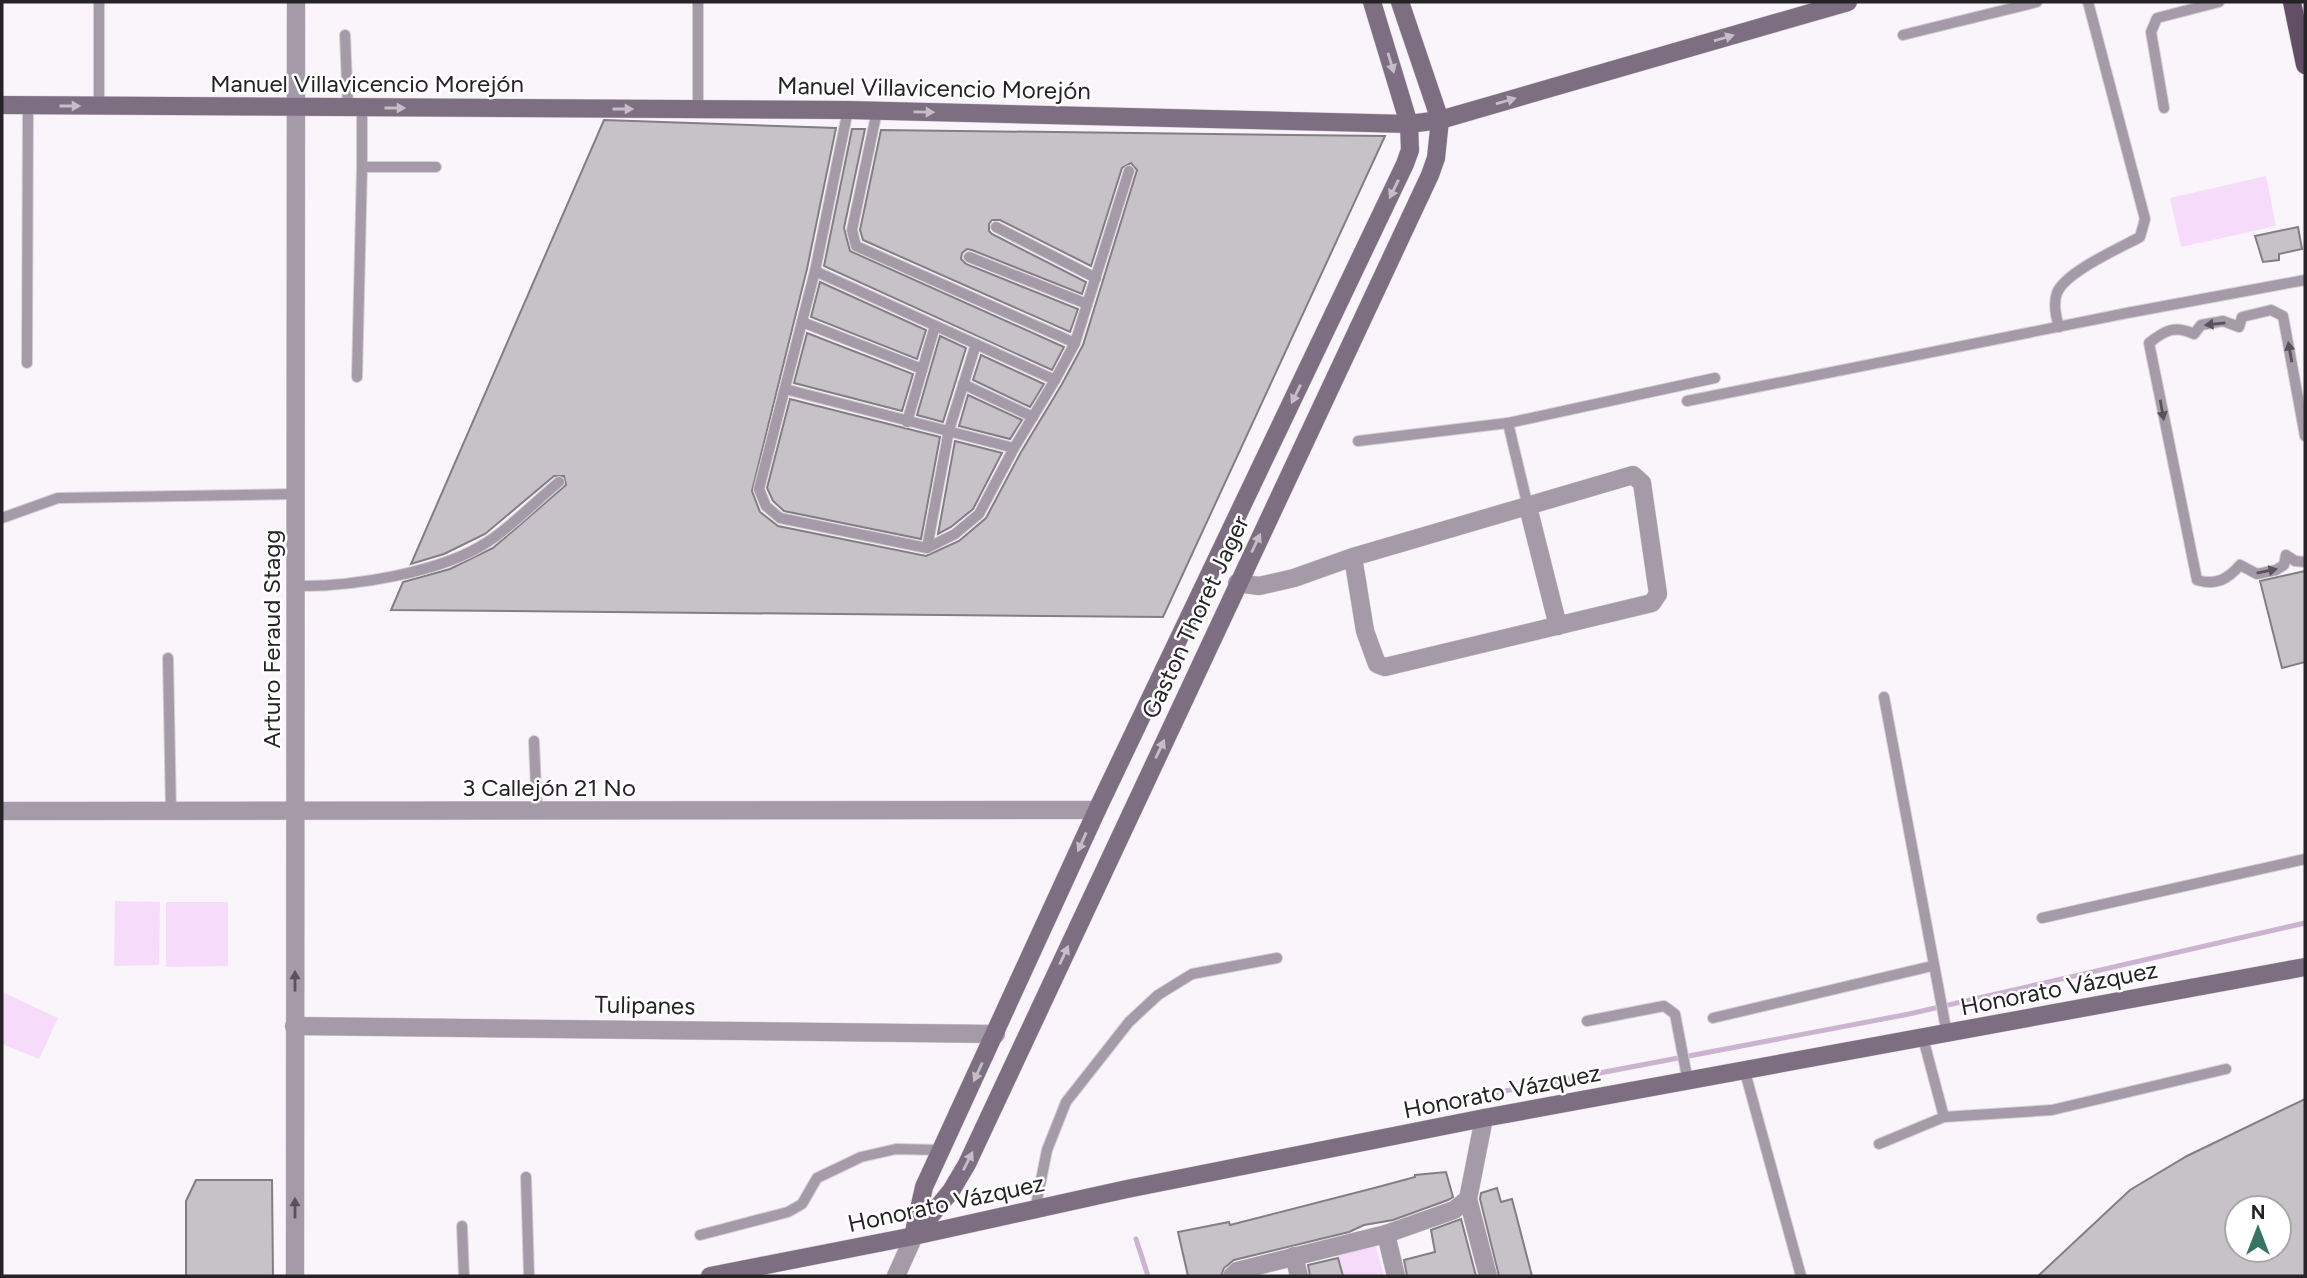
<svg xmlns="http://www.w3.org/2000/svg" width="2307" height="1278" font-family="Figtree,sans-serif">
<rect width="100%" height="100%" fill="#faf5fb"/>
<!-- green -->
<g fill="#f6dbfb">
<path d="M2266 176 2276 226 2181 247 2170 198Z"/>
<path d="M115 901 160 902 159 965 114 966Z"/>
<path d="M166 902H228V966L166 967Z"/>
<path d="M2 992 58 1018 39 1059 2 1044Z"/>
<path d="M1375 1244 1384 1276H1343L1337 1254Z"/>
</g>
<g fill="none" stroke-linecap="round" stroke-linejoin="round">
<!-- stream -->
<g stroke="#cdb3d2" stroke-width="5">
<path d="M1484 1095 1909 1014 2305 923"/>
<path d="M1136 1239 1148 1276"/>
</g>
</g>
<!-- building -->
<g fill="#c7c2c7" stroke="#837e83" stroke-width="2" fill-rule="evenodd">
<path d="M604 120 836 128 807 269 752 491 760 512 778 526 926 556 959 541 986 518 1021 452 1062 384 1083 345 1137 170 1131 163 1122 168 1091 266 1000 220H992L989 224V231L992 234 1086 282 1082 294 972 250 967 249 962 253 961 259 966 264 1078 309 1070 332 863 240 860 230 881 130 1385 136 1163 617 391 610 403 582 450 569 493 548 566 485 564 476H554L485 534 444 554 411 564Z"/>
<path d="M852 129H865L844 228 850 251 1064 347 1052 370 824 266Z"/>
<path d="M2298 227 2302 249 2279 254V260L2263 262 2255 236Z"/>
<path d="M820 282 926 330 917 359 811 317Z"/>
<path d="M807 333 913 374 902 411 794 383Z"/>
<path d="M940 336 966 348 943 422 917 415Z"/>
<path d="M981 355 1044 384 1030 407 973 380Z"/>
<path d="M968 395 1022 420 1010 439 959 426Z"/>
<path d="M790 399 940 437 921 539 784 511 773 501 767 488Z"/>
<path d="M955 441 1002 453 973 509 951 527 938 534Z"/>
<path d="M2305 571V662L2282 668 2260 581Z"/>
<path d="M2305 1099V1276H2038L2130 1190 2187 1156ZM2237 1208H2279V1250H2237Z"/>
<path d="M1446 1172 1453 1197 1448 1200 1393 1220 1364 1225 1349 1232 1234 1260 1224 1268 1221 1276H1188L1178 1232 1229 1222 1230 1225 1378 1187 1415 1177V1175Z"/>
<path d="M196 1180H272L273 1276H186V1201Z"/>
<path d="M1497 1188 1501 1202 1512 1199 1532 1276H1499L1480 1199 1481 1193Z"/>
<path d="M1461 1219 1476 1276H1407L1404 1260 1435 1252 1431 1230Z"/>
<path d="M1338 1258 1343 1276H1310L1308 1265Z"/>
</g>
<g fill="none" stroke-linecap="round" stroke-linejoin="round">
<defs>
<g id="lane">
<path d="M698 2V109"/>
<path d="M345 35 348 108"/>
<path d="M1903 35 2037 2"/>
<path d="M99 106V2"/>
<path d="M362 108V167H436"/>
<path d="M2164 108 2151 32 2157 18 2219 2"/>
<path d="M996 227 1096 278"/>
<path d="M969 257 1087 304"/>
<path d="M815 271 1055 380 1075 343 856 246 852 230 877 111"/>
<path d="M802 322 922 369"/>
<path d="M2059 327C2056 317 2053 303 2057 293 2065 272 2120 248 2140 237L2145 219 2088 2"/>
<path d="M1075 343 1129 171"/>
<path d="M27 363 28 105"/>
<path d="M357 377 362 167"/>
<path d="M963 384 1033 417"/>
<path d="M785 389 1014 448 979 514 955 534 927 548 780 518 766 506 759 489 815 271 848 110"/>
<path d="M1687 401 2127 313 2305 280"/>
<path d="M907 422 935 326"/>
<path d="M2305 436 2283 316 2271 310 2242 317 2239 327 2223 321 2201 325 2194 334C2175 325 2165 330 2149 343L2197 580C2216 586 2228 579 2240 565L2257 574 2276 570 2284 565 2286 555 2295 561 2305 562"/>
<path d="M1358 441 1508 423"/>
<path d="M1014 448 1055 380"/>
<path d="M1528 507 1508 423 1715 378"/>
<path d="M2 518 58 498 295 494"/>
<path d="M927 548 949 430 976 344"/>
<path d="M295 586C351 587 442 573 489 541 513 525 536 501 559 482"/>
<path d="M168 658 171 812"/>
<path d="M1884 697 1947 1034"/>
<path d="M534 741 537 812"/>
<path d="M2042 918 2305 859"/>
<path d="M1713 1018 1932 966"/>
<path d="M1587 1021 1664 1006 1675 1014 1688 1082"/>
<path d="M1745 1072 1801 1276"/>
<path d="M1944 1117 2052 1110 2226 1069"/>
<path d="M1879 1144 1944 1117 1923 1038"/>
<path d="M526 1177 529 1276"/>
<path d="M1035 1210 1047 1150 1066 1102 1129 1022 1158 995 1192 974 1277 958"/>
<path d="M462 1226 464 1276"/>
<path d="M700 1235 788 1212 802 1204 817 1178 861 1157 896 1149 941 1150"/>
</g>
<g id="street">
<path d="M1528 507 1558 626"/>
<path d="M1237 583 1259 586 1294 578 1353 557 1633 475 1642 483 1658 594 1652 603 1385 667 1377 664 1365 631 1353 557"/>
<path d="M2 811 1097 810"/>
<path d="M294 1026 996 1034"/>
<path d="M1484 1118 1468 1199 1488 1276"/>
<path d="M1386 1234 1396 1276"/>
<path d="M1294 1256 1299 1276"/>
<path d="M295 1276 296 2"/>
<path d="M896 1276 914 1236"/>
<path d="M1232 1276 1237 1271 1386 1234 1454 1210 1468 1199"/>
</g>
<g id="secondary">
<path d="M2 105 848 110 1409 124 1440 120 1848 2"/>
<path d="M914 1232 924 1187 1097 810 1405 164 1410 150 1409 124 1372 2"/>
<path d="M914 1236 951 1191 967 1164 1430 175 1436 158 1440 120 1400 2"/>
<path d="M710 1276 914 1236 1127 1189 1484 1118 2305 967"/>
</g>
<path id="primary" d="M2292 2 2305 65"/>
</defs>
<!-- lane casing -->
<use href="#lane" stroke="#d4cfd4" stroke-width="12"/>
<!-- street casing -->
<use href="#street" stroke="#d4cfd4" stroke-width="19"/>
<!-- secondary casing -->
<use href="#secondary" stroke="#d4cfd4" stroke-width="19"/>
<!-- primary casing -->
<use href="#primary" stroke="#d4cfd4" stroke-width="19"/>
<!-- lane -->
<use href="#lane" stroke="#a59aa8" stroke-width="10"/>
<!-- street -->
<use href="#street" stroke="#a59aa8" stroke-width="18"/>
<!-- secondary -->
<use href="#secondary" stroke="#7e6e81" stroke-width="18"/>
<!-- primary -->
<use href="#primary" stroke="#624f66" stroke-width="18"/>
</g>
<!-- one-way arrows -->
<defs><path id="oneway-solid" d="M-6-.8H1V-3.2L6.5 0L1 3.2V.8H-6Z" transform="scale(1.75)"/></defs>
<g fill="#c5bec6">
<use href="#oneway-solid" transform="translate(1724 38) rotate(-16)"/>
<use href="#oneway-solid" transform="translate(1391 63) rotate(73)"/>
<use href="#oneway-solid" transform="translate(1506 101) rotate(-16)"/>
<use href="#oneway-solid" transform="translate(70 106)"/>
<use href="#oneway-solid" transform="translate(395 108)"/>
<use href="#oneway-solid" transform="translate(623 109)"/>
<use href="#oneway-solid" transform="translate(924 112) rotate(1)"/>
<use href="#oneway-solid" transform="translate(1394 189) rotate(116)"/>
<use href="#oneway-solid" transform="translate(1296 394) rotate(116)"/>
<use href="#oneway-solid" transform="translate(1256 543) rotate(-65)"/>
<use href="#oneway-solid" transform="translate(1160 749) rotate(-65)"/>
<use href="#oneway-solid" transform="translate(1082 842) rotate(114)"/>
<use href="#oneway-solid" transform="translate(1064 955) rotate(-65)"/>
<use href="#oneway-solid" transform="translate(978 1072) rotate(115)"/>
<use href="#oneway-solid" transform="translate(968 1161) rotate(-63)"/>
</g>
<g fill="#585359">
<use href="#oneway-solid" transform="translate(2215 324) rotate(174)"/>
<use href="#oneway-solid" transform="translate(2290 352) rotate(-100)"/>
<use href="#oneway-solid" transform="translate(2162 410) rotate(80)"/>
<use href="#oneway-solid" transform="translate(2267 571) rotate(-11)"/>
<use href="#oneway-solid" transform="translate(295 981) rotate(-90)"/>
<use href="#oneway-solid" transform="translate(295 1208) rotate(-90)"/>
</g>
<g text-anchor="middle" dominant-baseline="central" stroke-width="5" stroke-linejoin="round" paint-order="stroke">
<!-- street labels -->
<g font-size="24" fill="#252325" stroke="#fff">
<text x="367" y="83">Manuel Villavicencio Morejón</text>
<text transform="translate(934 88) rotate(1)">Manuel Villavicencio Morejón</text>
<text transform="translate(1195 617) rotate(-65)">Gaston Thoret Jager</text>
<text transform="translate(271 639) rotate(-90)">Arturo Feraud Stagg</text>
<text x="549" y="787">3 Callejón 21 No</text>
<text transform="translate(2059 988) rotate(-11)">Honorato Vázquez</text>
<text transform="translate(645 1005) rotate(1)">Tulipanes</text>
<text transform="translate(1502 1091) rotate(-11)">Honorato Vázquez</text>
<text transform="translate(946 1203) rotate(-12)">Honorato Vázquez</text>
</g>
</g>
<!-- border -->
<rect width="2307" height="1278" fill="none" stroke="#252325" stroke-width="7"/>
<!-- north arrow -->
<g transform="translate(2258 1229)"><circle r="33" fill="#ffffff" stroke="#a8a7a8" stroke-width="2"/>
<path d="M0-5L12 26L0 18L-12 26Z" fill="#367561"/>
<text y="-10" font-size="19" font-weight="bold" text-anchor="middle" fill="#252325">N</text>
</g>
</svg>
